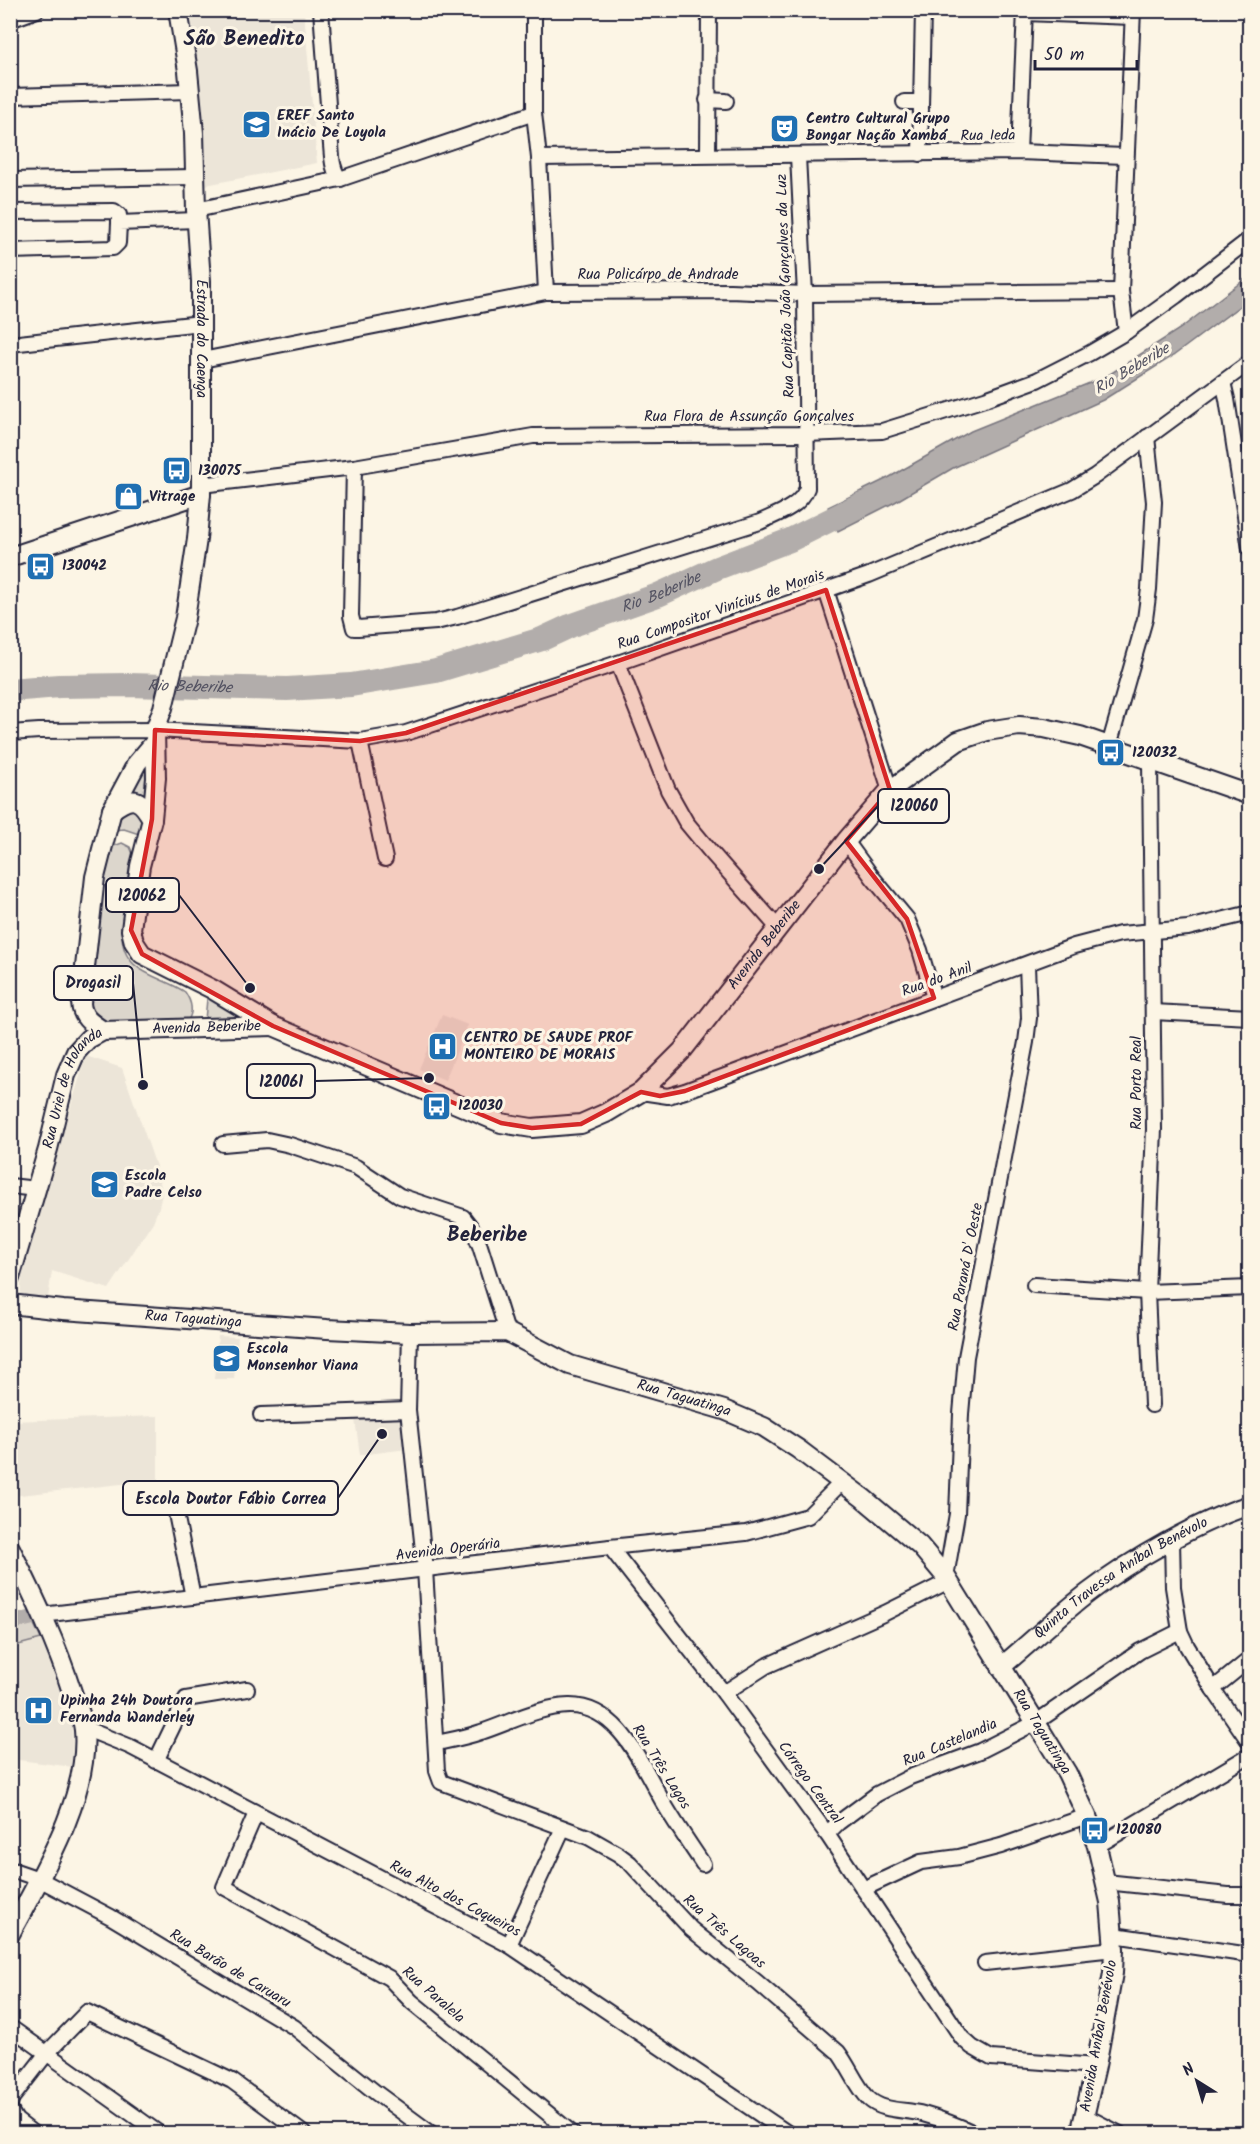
<svg xmlns="http://www.w3.org/2000/svg" width="1260" height="2144" font-family="Kalam,sans-serif">
<rect width="100%" height="100%" fill="#fcf5e5"/>
<filter id="ink" filterUnits="userSpaceOnUse"><feTurbulence type="fractalNoise" baseFrequency=".0167" numOctaves="2"/><feDisplacementMap in="SourceGraphic" scale="12" xChannelSelector="R" yChannelSelector="G"/><feConvolveMatrix kernelMatrix="1 2 1 2 8 2 1 2 1" color-interpolation-filters="sRGB"/></filter>
<g filter="url(#ink)">
<!-- built -->
<g fill="#ece5d8">
<path d="M195 10 304 11 317 163 201 186 191 14Z"/>
<path d="M442 1015 468 1025 445 1080 419 1069Z"/>
<path d="M86 1056 122 1068 159 1175 162 1194 159 1207 153 1222 109 1289 52 1271 48 1298 20 1296 23 1266Z"/>
<path d="M218 1336 238 1337 234 1379H214Z"/>
<path d="M406 1414 407 1449 360 1455 355 1419Z"/>
<path d="M158 1416V1480L11 1496V1421Z"/>
<path d="M41 1639 64 1694 72 1726 73 1767 11 1759V1647Z"/>
</g>
<!-- green -->
<g fill="#dcd6cc" stroke="#7f7c84" stroke-width="1.5">
<path d="M149 762 142 835 124 829 114 830 111 826Z"/>
<path d="M122 843 130 847 134 856 122 934C122 974 160 975 185 992 191 1001 194 1011 188 1020L108 1024 99 1018 90 1006 102 881 111 847Z"/>
<path d="M209 998 248 1018 205 1020 207 999Z"/>
<path d="M30 1616 41 1639 11 1647V1620Z"/>
</g>
<!-- water -->
<path fill="#b2adab" stroke="#78757e" stroke-width="1.5" d="M1249 276V299L1173 356 1103 400 953 468 895 502 838 531 828 507 888 478 971 431 1107 376 1181 328Z"/>
<g fill="none" stroke-linecap="round" stroke-linejoin="round">
<!-- canal -->
<path stroke="#b2adab" stroke-width="15" d="M10 1623 31 1618"/>
<!-- river -->
<path stroke="#b2adab" stroke-width="24" id="s1" d="M10 690 59 686 128 685 287 689 351 685 436 671 542 639 570 626 658 595 717 568 790 540 862 504"/>
<defs>
<g id="street">
<path d="M321 10 331 145C332 157 332 170 340 179L534 113"/>
<path d="M534 10V113L539 158 546 292"/>
<path d="M1025 13 1132 17"/>
<path d="M10 20 37 10"/>
<path d="M10 96 190 91"/>
<path d="M707 100 726 101"/>
<path d="M904 102H921"/>
<path d="M1019 152 1025 10"/>
<path d="M708 154 709 10"/>
<path d="M920 154 923 10"/>
<path d="M539 158 1019 152 1125 156"/>
<path d="M10 180 195 177"/>
<path d="M196 210 340 179"/>
<path d="M10 212 114 211 119 215V223"/>
<path d="M10 251 113 248 118 243 119 223 196 220"/>
<path d="M1126 332 1121 291 1133 10"/>
<path d="M10 344 201 323"/>
<path d="M202 360 546 292 730 291 805 294 1121 291"/>
<path d="M1223 382 1227 399 1250 549"/>
<path d="M354 467 351 616 354 628H358L436 622 457 617 760 522C777 514 800 507 807 488L805 294 798 156"/>
<path d="M201 485 354 467 533 436 806 434 882 431 988 398 1037 380 1090 353 1126 332 1176 296 1250 239"/>
<path d="M826 590 890 790"/>
<path d="M618 663 668 790 686 822 710 851 779 929"/>
<path d="M10 733 39 731 155 730 360 741 406 733 618 663 869 575 1072 490 1095 476 1250 362"/>
<path d="M360 741 385 859"/>
<path d="M1109 746 1145 619 1149 589 1154 502 1147 437"/>
<path d="M1150 761 1154 1129 1147 1292 1152 1405"/>
<path d="M846 841 873 878 907 919 920 950 934 998"/>
<path d="M1153 1012 1250 1017"/>
<path d="M641 1092 668 1096 685 1091 1074 946 1120 934 1188 928 1250 913"/>
<path d="M223 1144 267 1140 290 1145 356 1167 400 1196 463 1217 473 1230 480 1246 507 1332"/>
<path d="M10 1186 36 1189"/>
<path d="M1034 1285 1147 1292 1250 1288"/>
<path d="M410 1333 408 1410 425 1569 437 1771 441 1782 588 1837 618 1854 630 1863 691 1929 758 1983 838 2052C849 2066 856 2086 869 2099 883 2112 905 2109 923 2114 941 2119 959 2126 976 2134"/>
<path d="M261 1415 408 1410"/>
<path d="M172 1494 193 1597"/>
<path d="M1172 1540 1173 1587 1180 1631 1187 1646 1213 1689 1250 1743"/>
<path d="M610 1547 724 1693 827 1834 962 2038 972 2047 991 2058 1096 2066"/>
<path d="M946 1577 957 1514 961 1414 966 1357 1026 1042 1029 1018 1027 965"/>
<path d="M42 1615 610 1547 746 1533 808 1516 842 1482"/>
<path d="M1213 1689 1250 1659"/>
<path d="M724 1693 766 1666 885 1613 949 1581"/>
<path d="M84 1728 131 1747 509 1945 789 2134"/>
<path d="M437 1743C451 1740 467 1737 481 1732 509 1723 538 1707 569 1706 619 1705 642 1766 663 1802 675 1823 689 1843 703 1864"/>
<path d="M156 1761 186 1699 247 1689"/>
<path d="M256 1813 224 1887 389 1978 412 2002 573 2134"/>
<path d="M827 1834 838 1823 877 1794 910 1777 980 1751 1035 1723 1140 1651 1180 1631"/>
<path d="M1097 1846 1250 1755"/>
<path d="M10 1869 39 1879 111 1917 294 2027 375 2092 432 2134"/>
<path d="M1106 1882 1228 1895H1250"/>
<path d="M863 1889 921 1862 959 1857 1001 1846 1087 1816"/>
<path d="M1114 1935 1250 1955"/>
<path d="M509 1945 563 1828"/>
<path d="M985 1963 1114 1949"/>
<path d="M10 2027 160 2134"/>
<path d="M10 2105 12 2098 47 2053 87 2012 232 2081 304 2134"/>
<path d="M10 2110 16 2120 34 2134"/>
<path d="M1085 2116 1120 2134"/>
</g>
<g id="secondary">
<path id="s2" d="M178 10 188 71 194 133 196 210 201 281V494L197 539 185 618 163 708 155 730 156 778 152 819 140 866 133 914 131 930 134 942 142 954 212 989 273 1026 501 1123 532 1128 581 1124 606 1113 641 1092 682 1051 846 841 890 790 958 741 987 731 1019 726 1044 728 1080 736 1250 795"/>
<path d="M10 557 201 494"/>
<path d="M112 810C132 795 140 797 152 819"/>
<path d="M103 1031C91 1023 82 1018 81 1003L95 877 112 810 137 763 154 743"/>
<path id="s3" d="M10 1278 48 1149 66 1075 76 1052 88 1039 103 1031 273 1026"/>
<path id="s4" d="M10 1304 63 1310 327 1329 410 1333 507 1332 570 1365 724 1410 764 1427 798 1449 863 1498 920 1546 946 1577 1067 1773 1087 1816 1097 1846 1110 1902 1114 1949 1113 1973 1096 2066 1080 2134"/>
<path d="M10 1548C34 1596 57 1644 73 1695 77 1706 83 1718 84 1730 90 1796 41 1876 10 1934"/>
<path id="s5" d="M1001 1667C1030 1643 1058 1616 1088 1593 1131 1560 1199 1521 1250 1505"/>
</g>
</defs>
<!-- street casing -->
<use href="#street" stroke="#22223b" stroke-width="18"/>
<!-- secondary casing -->
<use href="#secondary" stroke="#22223b" stroke-width="22"/>
<!-- street -->
<use href="#street" stroke="#fcf5e5" stroke-width="14"/>
<!-- secondary -->
<use href="#secondary" stroke="#fcf5e5" stroke-width="18"/>
</g>
</g>
<!-- marked area -->
<path fill="#d62828" fill-opacity="0.2" stroke="#d62828" stroke-width="4.5" stroke-linejoin="round" d="M826 590 890 790 846 841 907 919 934 998 685 1091 660 1096 641 1092 581 1124 532 1128 501 1123 273 1026 142 954 131 930 152 819 155 730 360 741 406 733Z"/>
<!-- icons -->
<defs>
<symbol id="school-square" viewBox="-11 -11 22 22"><rect x="-9" y="-9" width="18" height="18" rx="4" fill="#1f6fb2" stroke="#fcf5e5"/><path d="M0-5L7-2L0 1L-7-2ZM-4 1L0 2.5L4 1V4Q0 6-4 4Z" fill="#fff"/></symbol>
<symbol id="theatre-square" viewBox="-11 -11 22 22"><rect x="-9" y="-9" width="18" height="18" rx="4" fill="#1f6fb2" stroke="#fcf5e5"/><path d="M-5-5.5Q0-4 5-5.5V0Q5 5 0 6Q-5 5-5 0ZM-3.3-2.5H-1v1.5H-3.3ZM1-2.5H3.3v1.5H1ZM-2.8 1Q0 5.5 2.8 1Z" fill="#fff"/></symbol>
<symbol id="bus-square" viewBox="-11 -11 22 22"><rect x="-9" y="-9" width="18" height="18" rx="4" fill="#1f6fb2" stroke="#fcf5e5"/><path d="M-5-6H5V4H4V6H2V4H-2V6H-4V4H-5ZM-3.5-4V0h7V-4ZM-3.5 1.2v1.5H-2V1.2ZM2 1.2v1.5H3.5V1.2Z" fill="#fff"/></symbol>
<symbol id="shop-square" viewBox="-11 -11 22 22"><rect x="-9" y="-9" width="18" height="18" rx="4" fill="#1f6fb2" stroke="#fcf5e5"/><path d="M-5-2.5h2.3a2.7 3.5 0 0 1 5.4 0H5L5.5 6h-11ZM-1.5-2.5h3a1.5 2.3 0 0 0-3 0Z" fill="#fff"/></symbol>
<symbol id="hospital-square" viewBox="-11 -11 22 22"><rect x="-9" y="-9" width="18" height="18" rx="4" fill="#1f6fb2" stroke="#fcf5e5"/><path d="M-5-5h3v3.5h4V-5h3V5h-3V1.5h-4V5h-3Z" fill="#fff"/></symbol>
</defs>
<g fill-rule="evenodd">
<use href="#school-square" x="240" y="108" width="33" height="33"/>
<use href="#theatre-square" x="768" y="112" width="33" height="33"/>
<use href="#bus-square" x="160" y="454" width="33" height="33"/>
<use href="#shop-square" x="112" y="480" width="33" height="33"/>
<use href="#bus-square" x="24" y="550" width="33" height="33"/>
<use href="#bus-square" x="1094" y="736" width="33" height="33"/>
<use href="#hospital-square" x="426" y="1030" width="33" height="33"/>
<use href="#bus-square" x="420" y="1090" width="33" height="33"/>
<use href="#school-square" x="88" y="1168" width="33" height="33"/>
<use href="#school-square" x="210" y="1342" width="33" height="33"/>
<use href="#hospital-square" x="22" y="1694" width="33" height="33"/>
<use href="#bus-square" x="1078" y="1814" width="33" height="33"/>
</g>
<g text-anchor="middle" dominant-baseline="central" stroke-width="6" stroke-linejoin="round" paint-order="stroke">
<!-- poi labels -->
<g font-size="15" font-weight="bold" fill="#22223b" stroke="#fcf5e5" text-anchor="start">
<text x="277" y="116">EREF Santo<tspan x="277" dy="17">Inácio De Loyola</tspan></text>
<text x="806" y="119">Centro Cultural Grupo<tspan x="806" dy="17">Bongar Nação Xambá</tspan></text>
<text x="198" y="471">130075</text>
<text x="149" y="497">Vitrage</text>
<text x="62" y="566">130042</text>
<text x="1132" y="753">120032</text>
<text x="464" y="1038">CENTRO DE SAUDE PROF<tspan x="464" dy="17">MONTEIRO DE MORAIS</tspan></text>
<text x="458" y="1106">120030</text>
<text x="125" y="1176">Escola<tspan x="125" dy="17">Padre Celso</tspan></text>
<text x="247" y="1349">Escola<tspan x="247" dy="17">Monsenhor Viana</tspan></text>
<text x="60" y="1701">Upinha 24h Doutora<tspan x="60" dy="17">Fernanda Wanderley</tspan></text>
<text x="1116" y="1830">120080</text>
</g>
<!-- street labels -->
<g font-size="15" fill="#22223b" stroke="#fcf5e5">
<text transform="translate(988 136) rotate(-1)">Rua Ieda</text>
<text x="658" y="275">Rua Policárpo de Andrade</text>
<text transform="translate(786 286) rotate(-92)">Rua Capitão João Gonçalves da Luz</text>
<text stroke="none"><textPath href="#s2" startOffset="330">Estrada do Caenga</textPath></text>
<text x="749" y="417">Rua Flora de Assunção Gonçalves</text>
<text transform="translate(721 610) rotate(-19)">Rua Compositor Vinícius de Morais</text>
<text stroke="none"><textPath href="#s2" startOffset="1694">Avenida Beberibe</textPath></text>
<text transform="translate(937 980) rotate(-20)">Rua do Anil</text>
<text stroke="none"><textPath href="#s3" startOffset="374">Avenida Beberibe</textPath></text>
<text transform="translate(1137 1083) rotate(-90)">Rua Porto Real</text>
<text stroke="none"><textPath href="#s3" startOffset="202">Rua Uriel de Holanda</textPath></text>
<text transform="translate(966 1267) rotate(-79)">Rua Paraná D' Oeste</text>
<text stroke="none"><textPath href="#s4" startOffset="184">Rua Taguatinga</textPath></text>
<text stroke="none"><textPath href="#s4" startOffset="688">Rua Taguatinga</textPath></text>
<text transform="translate(448 1550) rotate(-7)">Avenida Operária</text>
<text stroke="none"><textPath href="#s5" startOffset="150">Quinta Travessa Aníbal Benévolo</textPath></text>
<text stroke="none"><textPath href="#s4" startOffset="1192">Rua Taguatinga</textPath></text>
<text transform="translate(950 1743) rotate(-23)">Rua Castelandia</text>
<text transform="translate(661 1767) rotate(58)">Rua Três Lagos</text>
<text transform="translate(810 1783) rotate(54)">Córrego Central</text>
<text transform="translate(455 1899) rotate(28)">Rua Alto dos Coqueiros</text>
<text transform="translate(724 1932) rotate(41)">Rua Três Lagoas</text>
<text transform="translate(230 1969) rotate(31)">Rua Barão de Caruaru</text>
<text transform="translate(433 1995) rotate(41)">Rua Paralela</text>
<text transform="translate(1099 2036) rotate(-80)">Avenida Aníbal Benévolo</text>
</g>
<!-- water labels -->
<g font-size="16" font-style="italic" fill="#545362" stroke="#fcf5e5">
<text transform="translate(1132 369) rotate(-31)">Rio Beberibe</text>
<text stroke="none"><textPath href="#s1" startOffset="666">Rio Beberibe</textPath></text>
<text stroke="none"><textPath href="#s1" startOffset="180">Rio Beberibe</textPath></text>
</g>
<!-- district labels -->
<g font-size="21" font-weight="bold" fill="#22223b" stroke="#fcf5e5">
<text x="244" y="39">São Benedito</text>
<text x="487" y="1235">Beberibe</text>
</g>
</g>
<!-- callouts -->
<path fill="none" stroke="#22223b" stroke-width="2" d="M819 869L878 806M250 988L179 895M143 1085L133 983M429 1078L315 1081M382 1434L338 1498"/>
<g fill="#22223b" stroke="#fcf5e5" stroke-width="2">
<circle cx="819" cy="869" r="6"/>
<circle cx="250" cy="988" r="6"/>
<circle cx="143" cy="1085" r="6"/>
<circle cx="429" cy="1078" r="6"/>
<circle cx="382" cy="1434" r="6"/>
</g>
<g fill="#fcf5e5" stroke="#22223b" stroke-width="2">
<rect x="878" y="789" width="71" height="34" rx="6"/>
<rect x="106" y="878" width="73" height="34" rx="6"/>
<rect x="54" y="966" width="79" height="34" rx="6"/>
<rect x="247" y="1064" width="68" height="34" rx="6"/>
<rect x="123" y="1481" width="215" height="34" rx="6"/>
</g>
<g font-size="16" text-anchor="middle" font-weight="bold" fill="#22223b">
<text x="914" y="811">120060</text>
<text x="142" y="901">120062</text>
<text x="93" y="988">Drogasil</text>
<text x="281" y="1087">120061</text>
<text x="231" y="1504">Escola Doutor Fábio Correa</text>
</g>
<!-- margin -->
<rect width="1260" height="2144" fill="none" stroke="#fcf5e5" stroke-width="36"/>
<rect x="18" y="18" width="1224" height="2108" fill="none" stroke="#22223b" stroke-width="2" filter="url(#ink)"/>
<!-- north arrow -->
<g transform="translate(1197 2081) rotate(323)" stroke="#fcf5e5" stroke-width="4.5" paint-order="stroke">
<path d="M0-4.5L10 22L0 15L-10 22Z" fill="#22223b"/>
<text y="-9" font-size="16" font-weight="bold" text-anchor="middle" fill="#22223b">N</text>
</g>
<!-- scale -->
<path d="M1035 60v9h102v-9" fill="none" stroke="#22223b" stroke-width="3"/>
<text x="1044" y="60" font-size="18" fill="#22223b" stroke="#fcf5e5" stroke-width="4.5" paint-order="stroke">50 m</text>
</svg>
